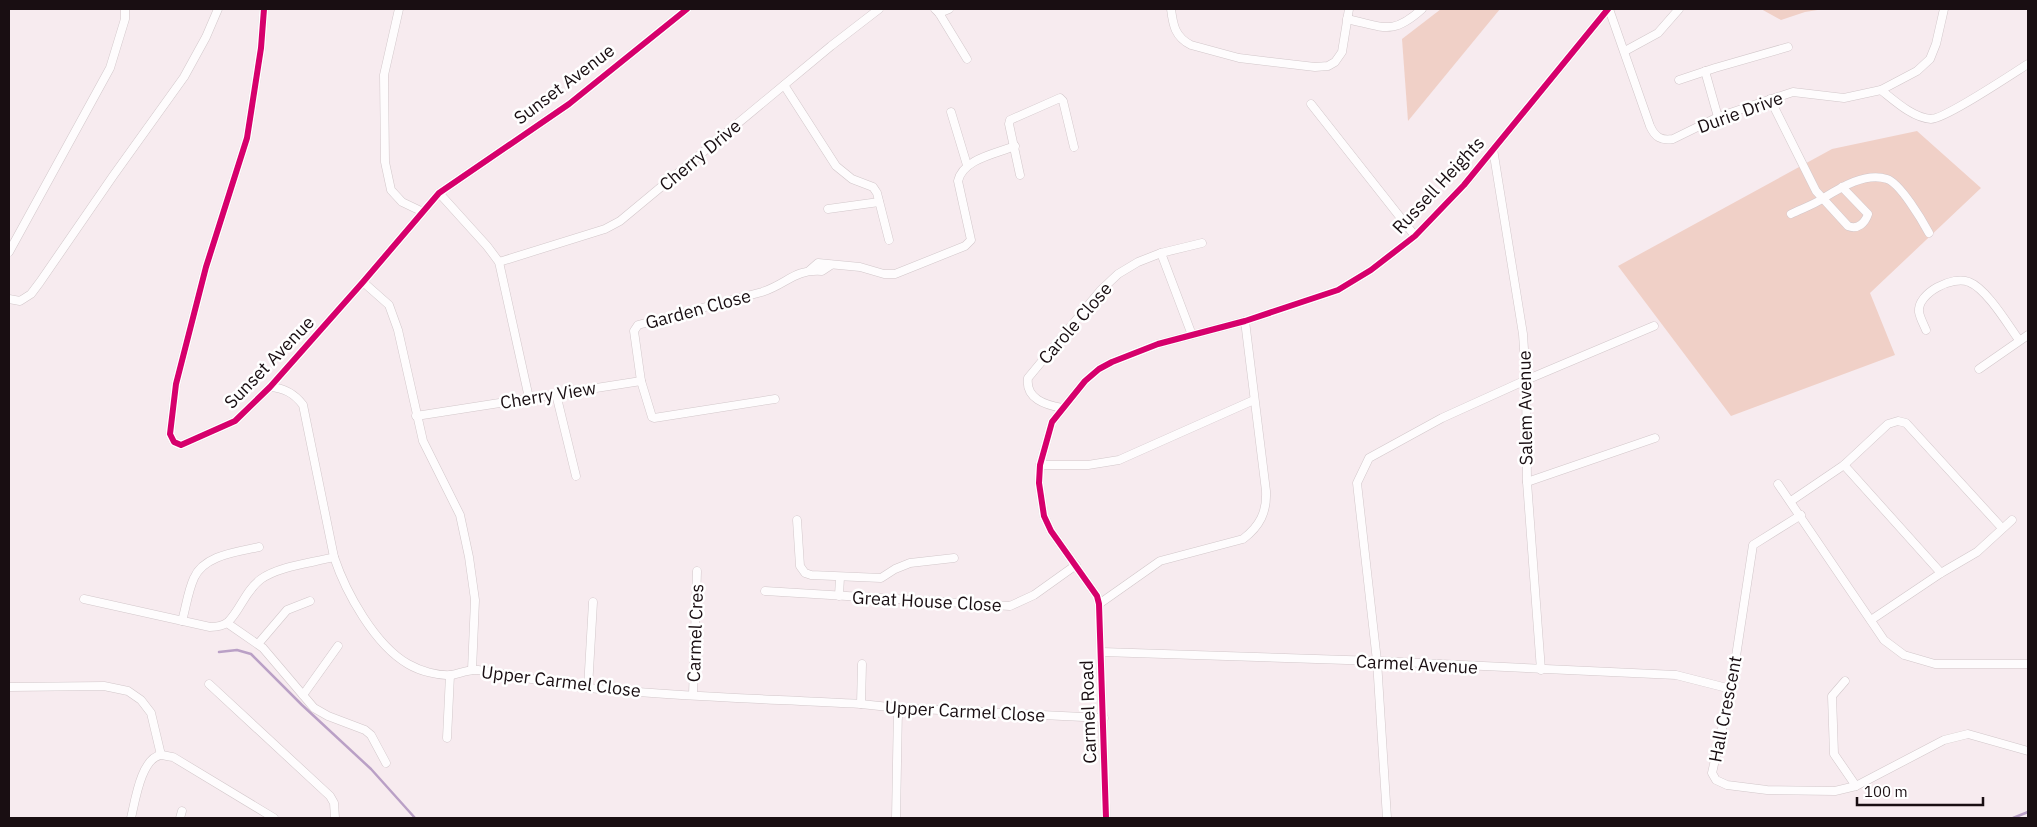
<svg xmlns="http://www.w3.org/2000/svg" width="2037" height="827" font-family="'IBM Plex Sans',sans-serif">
<rect width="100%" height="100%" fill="#f7ebef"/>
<!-- green -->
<g fill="#f0d0c7">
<path d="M1441 9H1500L1408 121 1402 39Z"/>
<path d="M1761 9H1824L1805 12 1781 20Z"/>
<path d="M1917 131 1981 188 1870 293 1895 355 1731 416 1618 266 1832 149Z"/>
</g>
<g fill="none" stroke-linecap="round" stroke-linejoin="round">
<!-- stream -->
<g stroke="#baa0c6" stroke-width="2.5">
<path d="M219 652 237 650 251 654 302 705 371 769 415 818"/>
<path d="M2013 818 2028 812"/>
</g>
<defs>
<g id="street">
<path d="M264 9 261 48 247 138 206 267 176 384 170 434 174 442 181 445 235 421 270 387 363 282 439 193 569 104 687 9"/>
<path d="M399 9 384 75 385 162 391 190 402 202 423 212"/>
<path d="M935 9 939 13 967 59"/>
<path d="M1171 9C1173 25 1175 37 1191 45L1239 58 1315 67 1328 66 1335 62 1342 52 1349 9"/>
<path d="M1609 9 1650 126C1655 137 1661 141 1673 139L1718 117 1793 92 1844 98 1881 90 1917 71 1930 59 1936 44 1944 9"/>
<path d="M939 13 949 9"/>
<path d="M1347 19C1384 27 1392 36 1422 9"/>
<path d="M1625 51 1658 33 1679 9"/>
<path d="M1705 71 1718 117"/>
<path d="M1679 80 1715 68 1788 47"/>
<path d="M784 85 836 166 852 179 873 187 877 193 889 240"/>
<path d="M1881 90C1895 101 1913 118 1931 119 1945 119 2012 74 2028 64"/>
<path d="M1770 99 1816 191 1848 226C1858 230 1865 223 1868 214L1842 187"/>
<path d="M1311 104 1415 236"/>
<path d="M951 112 967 165"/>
<path d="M1493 149 1523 334 1526 380 1527 482 1541 670"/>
<path d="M1020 175 1009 124 1010 120 1060 98 1063 101 1074 147"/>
<path d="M439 193 487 246 499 262 529 398"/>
<path d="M828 209 879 202"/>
<path d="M1791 214C1801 209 1813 205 1822 199 1840 188 1865 172 1887 179 1900 183 1922 220 1929 233"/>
<path d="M9 252 110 68 125 19V9"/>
<path d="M1161 253 1192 335"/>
<path d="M499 262 605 229 620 221 831 46 879 9"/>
<path d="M810 270 818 263 860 267 884 274H895L965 246 971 240 958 181C963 159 995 154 1015 146"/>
<path d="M363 282 389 305 398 330 423 441 460 515 469 557 475 600 472 670"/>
<path d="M9 299 20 301 31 294 40 282 113 176 184 77 206 37 218 9"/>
<path d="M1926 330C1924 325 1920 318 1919 312 1917 293 1953 275 1969 282 1987 289 2008 325 2019 340"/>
<path d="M1979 369 2028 335"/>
<path d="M270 387C284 388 294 393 303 405L334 557C346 593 375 645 408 664 420 671 438 676 452 675 461 673 469 669 478 670 515 675 552 684 589 688 680 697 771 699 861 704L898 708 1104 718"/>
<path d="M556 394 576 476"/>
<path d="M775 399 654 418 652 417 641 381 634 331 638 325 762 292C787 284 794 269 822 271L831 265"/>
<path d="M1062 408C1046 405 1025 399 1028 378L1100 291 1118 274 1138 262 1161 253 1202 243"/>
<path d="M416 416 641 381"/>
<path d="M1040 465H1088L1119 460 1254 400"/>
<path d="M1844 465 1941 573"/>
<path d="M1527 482 1655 438"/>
<path d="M1778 484 1884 640 1904 655 1935 664H2028"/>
<path d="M1791 501 1844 465 1888 424 1898 421 1906 423 2002 528"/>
<path d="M1801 515 1753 545 1731 689 1712 773 1716 780 1727 785 1767 790 1835 791 1856 786 1944 740 1968 734 2028 751"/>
<path d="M797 520 800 566 805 573 811 575 881 578 895 569 910 563 954 558"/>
<path d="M765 591 1010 606 1034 595 1076 565"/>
<path d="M839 596 840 577"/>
<path d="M84 599 210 627C216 627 223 626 228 622 241 609 245 591 261 579 279 566 312 563 334 557"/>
<path d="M1099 604 1160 561 1243 539C1260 526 1267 512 1266 491L1245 321"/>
<path d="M1871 620 1941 573 1977 552 2012 520"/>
<path d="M182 621C186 607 188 591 194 578 204 555 237 552 259 547"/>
<path d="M227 623 263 648 314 708 328 716 365 730 371 735 386 763"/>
<path d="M258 644 287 610 310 601"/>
<path d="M1102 652 1377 661 1676 675 1731 689"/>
<path d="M1845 681 1832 696 1834 754 1856 786"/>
<path d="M209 684 330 796 334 803 335 818"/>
<path d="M9 687 104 686 128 691 141 700 151 713 161 755"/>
<path d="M588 688 593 602"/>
<path d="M303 695 338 646"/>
<path d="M693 695 697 571"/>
<path d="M861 704 862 664"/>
<path d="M447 738 450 675"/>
<path d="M131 818C135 802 141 758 161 755 164 755 170 757 173 757L274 818"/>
<path d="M180 818 182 811"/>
<path d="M896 818 898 708"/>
<path d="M1106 818 1099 604 1097 596 1051 531 1044 516 1039 483 1040 465 1052 422 1085 381 1099 369 1112 362 1158 344 1245 321 1338 290 1371 270 1415 236 1464 185 1608 9"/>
<path d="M1387 818 1377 661 1357 483 1369 458 1442 418 1526 380 1654 326"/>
</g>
</defs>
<!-- street casing -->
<use href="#street" stroke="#d2c7ca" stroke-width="9"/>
<!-- street -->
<use href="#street" stroke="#fefcfd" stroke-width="8"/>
<defs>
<g id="cycleway">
<path d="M264 9 261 48 247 138 206 267 176 384 170 434 174 442 181 445 235 421 270 387 363 282 439 193 569 104 687 9"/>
<path d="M1106 818 1099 604 1097 596 1051 531 1044 516 1039 483 1040 465 1052 422 1085 381 1099 369 1112 362 1158 344 1245 321 1338 290 1371 270 1415 236 1464 185 1608 9"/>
</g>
</defs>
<!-- cycleway casing -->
<use href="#cycleway" stroke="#fff" stroke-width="9"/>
<!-- cycleway -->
<use href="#cycleway" stroke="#d6006c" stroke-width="6"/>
</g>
<g text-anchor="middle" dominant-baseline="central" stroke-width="5" stroke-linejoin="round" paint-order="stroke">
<!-- street labels -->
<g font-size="18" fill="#190e12" stroke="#fff">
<text transform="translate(564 84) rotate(-37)">Sunset Avenue</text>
<text transform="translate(1740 112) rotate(-20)">Durie Drive</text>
<text transform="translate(700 155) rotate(-40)">Cherry Drive</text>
<text transform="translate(1438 185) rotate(-47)">Russell Heights</text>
<text transform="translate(698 309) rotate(-15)">Garden Close</text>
<text transform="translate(1075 323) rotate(-49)">Carole Close</text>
<text transform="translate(269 362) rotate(-46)">Sunset Avenue</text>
<text transform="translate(548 395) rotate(-9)">Cherry View</text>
<text transform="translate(1525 408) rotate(-91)">Salem Avenue</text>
<text transform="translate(927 601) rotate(3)">Great House Close</text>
<text transform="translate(695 633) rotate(-88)">Carmel Cres</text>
<text transform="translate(1417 664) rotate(3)">Carmel Avenue</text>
<text transform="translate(561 681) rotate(7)">Upper Carmel Close</text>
<text transform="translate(1725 709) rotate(-79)">Hall Crescent</text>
<text transform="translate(965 711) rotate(3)">Upper Carmel Close</text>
<text transform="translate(1088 712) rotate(-92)">Carmel Road</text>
</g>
</g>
<!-- border -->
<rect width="2037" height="827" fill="none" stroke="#190e12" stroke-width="20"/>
<!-- scale -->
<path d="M1857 797v8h126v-8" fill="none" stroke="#190e12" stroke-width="2.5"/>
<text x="1864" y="797" font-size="15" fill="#190e12" stroke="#ffffff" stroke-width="4" paint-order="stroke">100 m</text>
</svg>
